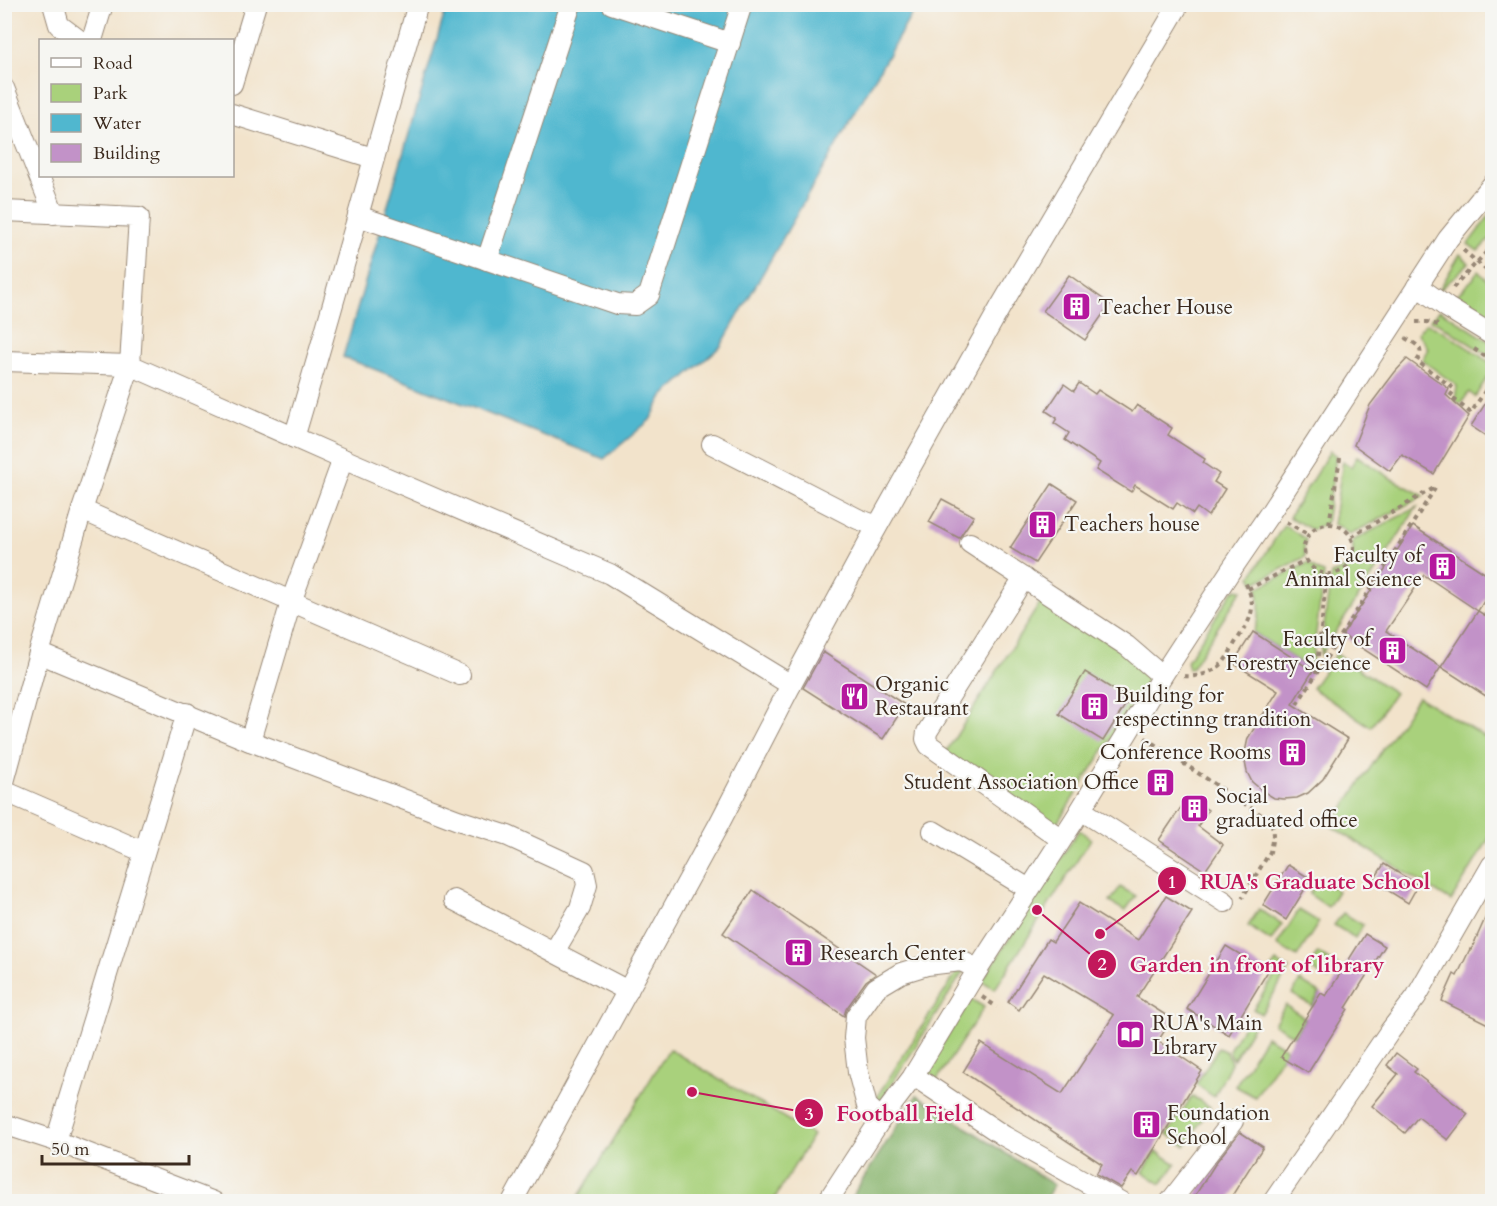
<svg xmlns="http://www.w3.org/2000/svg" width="1497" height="1206" font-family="Cardo,serif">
<rect width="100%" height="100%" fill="#f6f6f2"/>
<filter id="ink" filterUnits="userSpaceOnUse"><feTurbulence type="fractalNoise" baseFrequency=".0167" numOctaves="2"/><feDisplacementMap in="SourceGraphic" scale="12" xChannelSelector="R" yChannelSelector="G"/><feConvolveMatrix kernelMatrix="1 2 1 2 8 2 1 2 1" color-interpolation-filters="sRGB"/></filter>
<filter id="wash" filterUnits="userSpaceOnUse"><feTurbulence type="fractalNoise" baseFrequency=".008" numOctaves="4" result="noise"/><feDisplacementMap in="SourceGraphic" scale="24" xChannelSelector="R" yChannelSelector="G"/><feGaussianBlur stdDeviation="1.35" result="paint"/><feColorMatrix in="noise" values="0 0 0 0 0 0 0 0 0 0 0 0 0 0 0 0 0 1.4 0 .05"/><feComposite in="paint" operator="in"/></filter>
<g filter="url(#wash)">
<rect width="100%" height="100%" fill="#f2e3cb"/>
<!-- green -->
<g fill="#a9d17b" stroke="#727e4c" stroke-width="1.5">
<path d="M1492 212V237L1478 251 1468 244Z"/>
<path d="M1460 254 1469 263 1438 292Z"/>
<path d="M1478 271 1492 285V328L1452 300 1474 278V276Z"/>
<path d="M1440 310 1492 343V358L1438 323 1430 320Z"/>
<path d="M1426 323 1443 331 1492 364V370L1475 397 1469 392 1461 404 1455 400 1457 386 1422 360 1428 348 1417 333Z"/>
<path d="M1330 451 1336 456 1326 524 1317 527 1312 530 1289 517Z"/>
<path d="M1357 456 1392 479 1424 496 1349 535 1342 528 1333 524 1343 461 1351 467Z"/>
<path d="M1417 507 1320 656 1331 574C1348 570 1356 557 1352 541Z"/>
<path d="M1284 525 1306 539 1304 546 1305 557 1255 583 1251 576Z"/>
<path d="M1308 563 1318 571 1324 573 1311 670 1253 632C1261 618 1261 604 1257 588Z"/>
<path d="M1237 589 1242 590 1191 669H1189L1187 661 1232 592Z"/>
<path d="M1042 600 1155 670 1056 825 944 755Z"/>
<path d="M1336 654 1395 693 1371 727 1312 688Z"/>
<path d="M1418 697 1492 741V834L1451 901 1331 826Z"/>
<path d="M1079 830 1091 839 995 989 982 981Z"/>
<path d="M1319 878 1338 891 1328 907 1309 894Z"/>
<path d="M1120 887 1136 896 1125 911 1110 902Z"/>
<path d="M1259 909 1282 924 1271 941 1248 926Z"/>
<path d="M1299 910 1319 922 1297 957 1277 945Z"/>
<path d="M1343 913 1363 925 1355 938 1334 925Z"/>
<path d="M1318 953 1338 966 1329 980 1308 967Z"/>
<path d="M1276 962 1289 969 1261 1014 1253 1009 1276 974 1270 970Z"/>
<path d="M959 969 963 972 879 1104 874 1101Z"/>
<path d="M1300 981 1320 993 1312 1006 1292 994Z"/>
<path d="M971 999 984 1007 937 1080 924 1071Z"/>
<path d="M1285 1005 1305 1018 1294 1036 1274 1024Z"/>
<path d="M1248 1018 1255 1023 1233 1060 1229 1050Z"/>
<path d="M1266 1036 1287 1049 1255 1097 1235 1086Z"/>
<path d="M1218 1048 1227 1052 1231 1063 1214 1097 1196 1084Z"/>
<path d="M669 1049 813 1135 773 1201H576Z"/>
<path d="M1192 1096 1210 1107 1185 1146 1167 1134Z"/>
<path d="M1156 1151 1176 1164 1161 1184 1143 1172Z"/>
</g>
<!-- forest -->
<path fill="#86b36b" stroke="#606e44" stroke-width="1.5" d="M917 1095 1054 1185 1044 1201H849Z"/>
<!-- water -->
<path fill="#50b7cf" stroke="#467076" stroke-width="1.5" d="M447 5H917L721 346 663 396 650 420 604 459 343 357Z"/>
<g id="blocks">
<!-- building -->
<g fill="#c292c8">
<path d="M1069 275 1110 304 1085 340 1043 311Z"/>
<path d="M1407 359 1449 389 1446 395 1469 416 1434 474 1402 455 1390 471 1354 445 1370 405 1395 372Z"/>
<path d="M1079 383 1095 394 1098 390 1132 412 1137 405 1172 428 1168 435 1205 459 1203 463 1219 474 1214 482 1225 489 1208 516 1197 508 1193 514 1177 503 1173 509 1135 485 1131 492 1096 470 1100 463 1065 440 1069 433 1054 423 1057 418 1046 411 1064 384 1074 391Z"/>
<path d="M1492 393V440L1471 426Z"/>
<path d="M1052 484 1077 500 1035 563 1010 548Z"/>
<path d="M942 499 974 516 959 538 929 522Z"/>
<path d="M1413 526 1492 578V588L1478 611 1424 575 1386 631 1441 667 1426 690 1342 635Z"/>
<path d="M1478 611 1492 620V700L1441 667Z"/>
<path d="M1253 632 1313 671 1292 704 1348 739 1323 779 1308 793 1297 798 1284 799 1274 798 1264 792 1252 782 1247 772 1244 757 1248 738 1278 691 1233 663Z"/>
<path d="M823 652 905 705 883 739 803 688Z"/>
<path d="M1085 672 1129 699 1103 741 1059 714Z"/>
<path d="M1188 797 1208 810 1198 826 1223 845 1205 871 1159 840Z"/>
<path d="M1384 864 1418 885 1408 903 1373 881Z"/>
<path d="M1288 865 1311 879 1286 920 1263 905Z"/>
<path d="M753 890 876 974 866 981 846 1009 844 1016 723 933Z"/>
<path d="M1166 896 1192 912 1137 997 1172 1019 1158 1041 1202 1071 1138 1176 1132 1172 1121 1188 1096 1174 1102 1164 963 1072 981 1043 1062 1094 1114 1015 1044 973 1019 1010 1008 1002 1048 939 1053 942 1079 903 1138 940Z"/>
<path d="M1492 903V1026L1442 1001 1454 974 1457 976 1470 949 1471 950Z"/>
<path d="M1365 934 1385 946 1346 1008 1348 1009 1308 1073 1281 1057 1321 993 1326 996Z"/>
<path d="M1226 946 1268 971 1229 1035 1187 1009Z"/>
<path d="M1396 1053 1417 1069 1414 1072 1468 1114 1448 1140 1418 1117 1405 1133 1372 1106 1398 1074 1387 1065Z"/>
<path d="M1240 1132 1263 1147 1228 1202H1191L1217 1161Z"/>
</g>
</g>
</g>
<g filter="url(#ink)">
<use href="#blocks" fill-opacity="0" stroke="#968674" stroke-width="1.5"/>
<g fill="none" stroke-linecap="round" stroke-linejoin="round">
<defs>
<g id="minor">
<path d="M53 4 59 25 79 40"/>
<path d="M612 4 730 43"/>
<path d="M92 40 103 4"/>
<path d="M232 84 256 4"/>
<path d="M4 88 54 214"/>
<path d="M232 114 373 158"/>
<path d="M4 211 139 217 130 365 82 510 39 653 4 782"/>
<path d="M358 216 617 304 635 305 649 295 742 4"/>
<path d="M487 260 571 4"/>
<path d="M1417 286 1448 308 1492 335"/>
<path d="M4 361 130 365 343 459 610 574 791 685"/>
<path d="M294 438C337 294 376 149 418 4"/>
<path d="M712 444 858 519 877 526"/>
<path d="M82 510 460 675"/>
<path d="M970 543 1127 646 1162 676"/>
<path d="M1024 578 927 732 926 739 929 745 1061 839"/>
<path d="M39 653 250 741 458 820 508 836 584 871 587 885 580 908 554 952"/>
<path d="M250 741 291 602 343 459"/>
<path d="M4 791 144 852"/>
<path d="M1081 810 1225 902"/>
<path d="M933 831 1029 889"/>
<path d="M454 900 628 991"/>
<path d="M914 1076 1004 1136 1121 1202"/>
<path d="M881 1119 867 1106 858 1072 854 1038 856 1016 876 988 901 973 927 965 961 961 978 969"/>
<path d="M4 1124 56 1141 214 1202"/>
<path d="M56 1141 187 713"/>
<path d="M512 1202 719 824 791 685 868 543 1001 306 1179 4"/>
<path d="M827 1202 881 1119 912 1078 978 969 1075 819 1162 676 1231 570 1270 513 1448 239 1492 185"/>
<path d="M1170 1202 1233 1121"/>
<path d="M1273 1202 1390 1031 1416 997 1492 865"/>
</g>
</defs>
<!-- minor casing -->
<use href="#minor" stroke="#968674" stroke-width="22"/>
<!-- path -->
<g stroke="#968674" stroke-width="4" stroke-dasharray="4.5 4.5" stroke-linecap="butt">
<path d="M1463 250 1492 275"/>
<path d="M1453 288 1492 246"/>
<path d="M1416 322H1427L1438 325"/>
<path d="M1405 338C1416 344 1426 348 1417 361L1453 388V392L1450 396 1471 413 1492 380"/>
<path d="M1474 349 1492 361"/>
<path d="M1286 522 1308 534"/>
<path d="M1329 524 1340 458"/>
<circle cx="1329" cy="549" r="25"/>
<path d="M1248 589 1306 560"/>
<path d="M1316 674 1327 574"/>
<path d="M1184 676C1192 677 1198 676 1207 673 1224 666 1226 659 1235 643 1250 620 1259 610 1245 582"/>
<path d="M1297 704 1436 487 1420 496 1351 537"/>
<path d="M1145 738 1260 814 1272 823 1273 835 1270 852 1242 898"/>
<path d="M982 997 997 1007"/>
</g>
<!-- minor -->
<use href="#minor" stroke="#fff" stroke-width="20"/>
</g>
</g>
<!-- icons -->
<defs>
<symbol id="building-square" viewBox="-11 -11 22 22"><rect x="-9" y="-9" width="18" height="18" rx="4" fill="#b5179e" stroke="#f6f6f2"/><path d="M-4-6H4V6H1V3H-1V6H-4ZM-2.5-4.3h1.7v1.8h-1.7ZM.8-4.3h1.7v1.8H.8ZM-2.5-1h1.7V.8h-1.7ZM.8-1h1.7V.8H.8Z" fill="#fff"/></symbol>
<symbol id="restaurant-square" viewBox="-11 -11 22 22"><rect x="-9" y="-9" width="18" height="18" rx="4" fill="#b5179e" stroke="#f6f6f2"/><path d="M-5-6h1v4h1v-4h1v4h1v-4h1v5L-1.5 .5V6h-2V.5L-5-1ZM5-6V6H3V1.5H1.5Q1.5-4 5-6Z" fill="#fff"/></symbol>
<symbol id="library-square" viewBox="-11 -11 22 22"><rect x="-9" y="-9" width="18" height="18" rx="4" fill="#b5179e" stroke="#f6f6f2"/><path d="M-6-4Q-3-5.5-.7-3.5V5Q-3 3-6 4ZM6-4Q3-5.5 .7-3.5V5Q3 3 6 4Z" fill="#fff"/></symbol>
</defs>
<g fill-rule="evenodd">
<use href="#building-square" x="1060" y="290" width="33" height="33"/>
<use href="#building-square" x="1026" y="508" width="33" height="33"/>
<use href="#building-square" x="1426" y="550" width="33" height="33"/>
<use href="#building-square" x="1376" y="634" width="33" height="33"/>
<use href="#restaurant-square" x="838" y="680" width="33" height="33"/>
<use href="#building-square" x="1078" y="690" width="33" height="33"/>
<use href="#building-square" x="1276" y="736" width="33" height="33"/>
<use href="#building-square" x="1144" y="766" width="33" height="33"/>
<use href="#building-square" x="1178" y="792" width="33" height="33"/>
<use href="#building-square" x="782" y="936" width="33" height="33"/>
<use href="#library-square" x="1114" y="1018" width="33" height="33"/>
<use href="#building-square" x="1130" y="1108" width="33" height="33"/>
</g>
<g text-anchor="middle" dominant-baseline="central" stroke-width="4.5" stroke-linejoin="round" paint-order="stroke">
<!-- poi labels -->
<g font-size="21" fill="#3b2a1e" stroke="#f6f6f2" text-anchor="start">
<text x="1098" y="307">Teacher House</text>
<text x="1064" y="524">Teachers house</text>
<text x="1422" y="555" text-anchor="end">Faculty of<tspan x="1422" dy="24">Animal Science</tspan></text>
<text x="1371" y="639" text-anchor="end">Faculty of<tspan x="1371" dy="24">Forestry Science</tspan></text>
<text x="875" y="684">Organic<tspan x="875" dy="24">Restaurant</tspan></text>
<text x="1115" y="695">Building for<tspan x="1115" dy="24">respectinng trandition</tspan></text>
<text x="1271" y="752" text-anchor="end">Conference Rooms</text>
<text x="1139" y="782" text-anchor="end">Student Association Office</text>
<text x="1216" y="796">Social<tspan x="1216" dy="24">graduated office</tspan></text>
<text x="820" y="953">Research Center</text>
<text x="1152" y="1023">RUA's Main<tspan x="1152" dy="24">Library</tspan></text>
<text x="1167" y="1113">Foundation<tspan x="1167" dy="24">School</tspan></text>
</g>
</g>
<!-- callouts -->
<path fill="none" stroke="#c2185b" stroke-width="2" d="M1100 934L1172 881M1037 910L1102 964M692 1092L809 1113"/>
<g fill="#c2185b" stroke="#f6f6f2" stroke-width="2">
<circle cx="1100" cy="934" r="6"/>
<circle cx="1037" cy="910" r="6"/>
<circle cx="692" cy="1092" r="6"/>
<circle cx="1172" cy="881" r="15"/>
<circle cx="1102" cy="964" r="15"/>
<circle cx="809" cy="1113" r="15"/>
</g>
<g font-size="18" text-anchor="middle" font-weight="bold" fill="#fff">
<text x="1172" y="888">1</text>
<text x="1102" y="970">2</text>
<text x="809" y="1120">3</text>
</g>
<g font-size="22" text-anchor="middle" font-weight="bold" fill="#c2185b" stroke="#f6f6f2" stroke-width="4.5" stroke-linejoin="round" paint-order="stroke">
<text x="1315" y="889">RUA's Graduate School</text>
<text x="1257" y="972">Garden in front of library</text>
<text x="905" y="1121">Football Field</text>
</g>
<!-- margin -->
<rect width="1497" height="1206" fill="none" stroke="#f6f6f2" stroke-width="24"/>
<!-- legend -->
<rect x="39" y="39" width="195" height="138" fill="#f6f6f2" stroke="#aba49d" stroke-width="1.5"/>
<rect x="51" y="58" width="30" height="9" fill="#ffffff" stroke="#aba49d" stroke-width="1.5"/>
<text x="93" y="69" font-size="18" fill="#3b2a1e">Road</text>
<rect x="51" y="84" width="30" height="18" fill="#a9d17b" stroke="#aba49d" stroke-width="1.5"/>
<text x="93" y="99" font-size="18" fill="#3b2a1e">Park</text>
<rect x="51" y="114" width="30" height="18" fill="#50b7cf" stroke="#aba49d" stroke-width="1.5"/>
<text x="93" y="129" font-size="18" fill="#3b2a1e">Water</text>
<rect x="51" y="144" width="30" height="18" fill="#c292c8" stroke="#aba49d" stroke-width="1.5"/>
<text x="93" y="159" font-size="18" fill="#3b2a1e">Building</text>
<!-- scale -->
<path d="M42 1155v9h147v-9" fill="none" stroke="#3b2a1e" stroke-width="3"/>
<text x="51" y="1155" font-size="18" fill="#3b2a1e" stroke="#f6f6f2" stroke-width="4.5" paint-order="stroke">50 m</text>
</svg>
